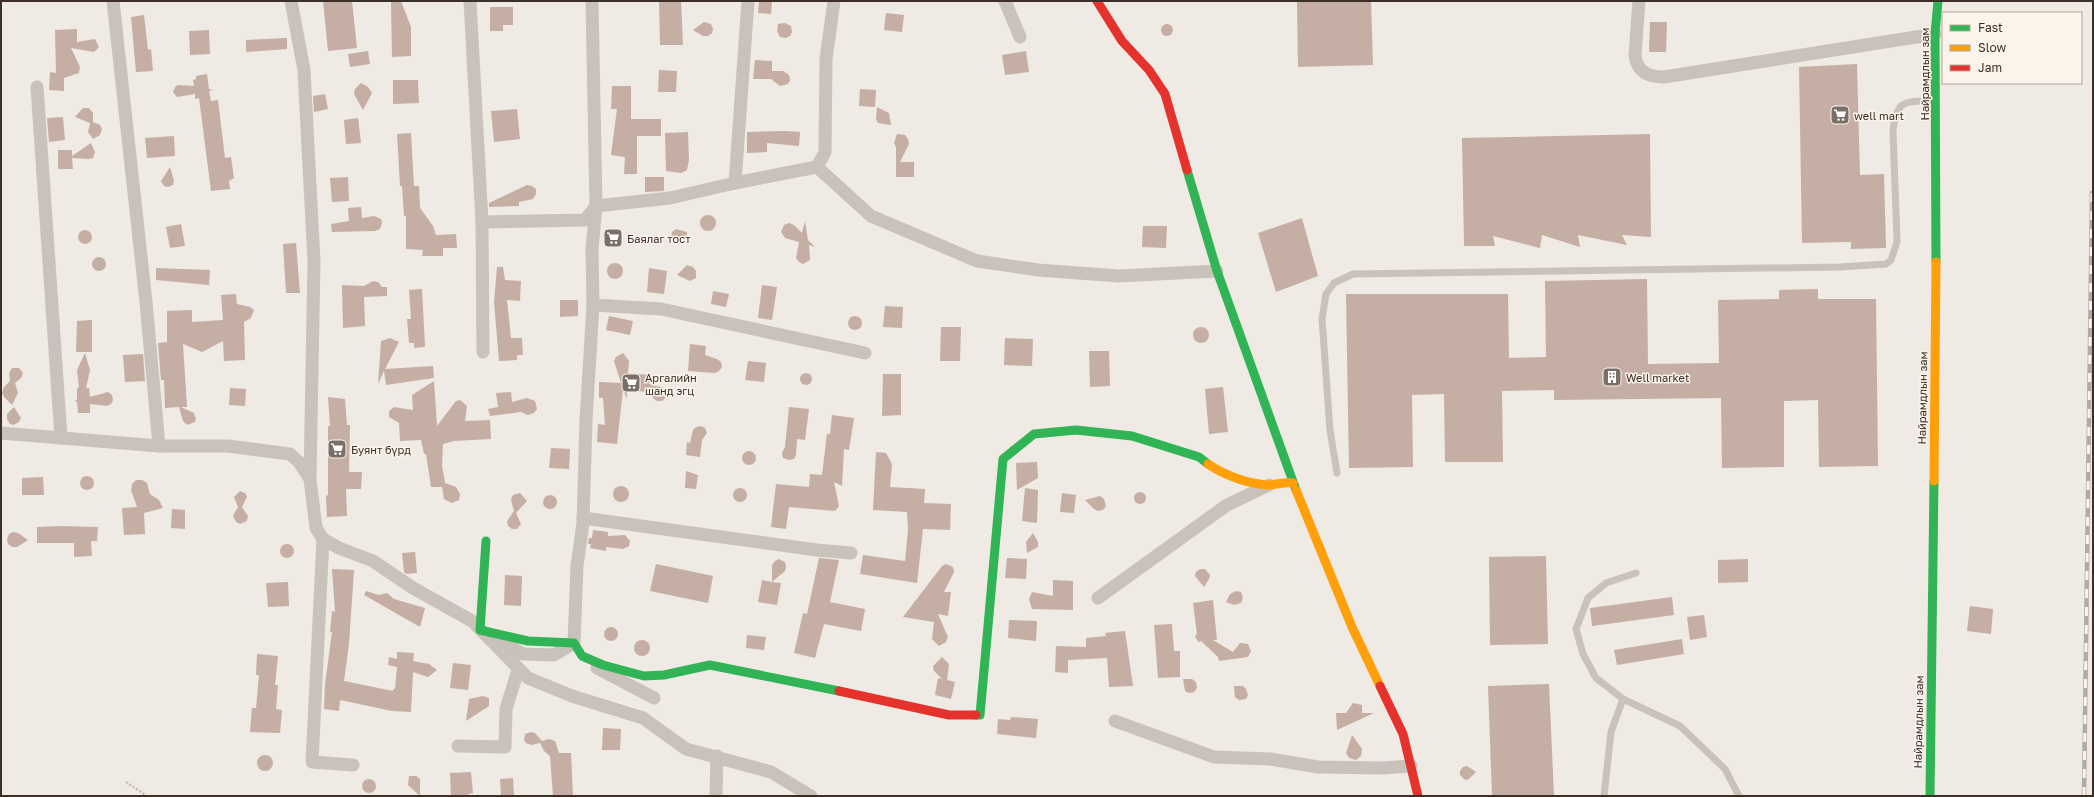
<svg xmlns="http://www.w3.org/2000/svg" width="2094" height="797" font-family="'Golos Text',sans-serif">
<rect width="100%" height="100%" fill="#efeae3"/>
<!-- building -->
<g fill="#c5aea3">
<path d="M323 1H352L357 48 328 51Z"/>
<path d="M391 1H401L411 27V56L392 57Z"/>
<path d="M659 1H681L683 45H660Z"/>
<path d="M759 1H772L771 14 758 13Z"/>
<path d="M1297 1H1371L1373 65 1298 67Z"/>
<path d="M490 7H513V25H503V31H490Z"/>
<path d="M886 13 904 15 902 32 884 30Z"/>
<path d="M144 15 148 50 151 49 153 71 136 72 131 17Z"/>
<path d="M704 22 711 24 713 29 712 33 708 36H703L693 30Z"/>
<path d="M1650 22H1667L1666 52H1649Z"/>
<path d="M785 23 791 26 792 32 790 36 785 38 780 37 777 31 778 24Z"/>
<circle cx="1167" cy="30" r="6"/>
<path d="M77 29V42L95 39 99 47 94 52 71 48 80 67 79 73 64 78V91L49 90 50 72 56 73 55 30Z"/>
<path d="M209 30 210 54 190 55 189 31Z"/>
<path d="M287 38V49L246 52V40Z"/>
<path d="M368 51 370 64 350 67 348 54Z"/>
<path d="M1026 51 1029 72 1005 75 1002 55Z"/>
<path d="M755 60 772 61V71H783L789 75 790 80 788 84 780 86 771 79H753Z"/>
<path d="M1857 64 1860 175 1884 174 1886 248 1851 249V242L1802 243 1799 67Z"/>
<path d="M659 70 677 71 676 92H658Z"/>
<path d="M207 74 209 89 213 90 209 91 211 101 218 100 225 158 231 157 234 178 229 181 230 189 211 191 199 98 195 99V94L177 97 173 92 175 87 178 85 194 86 193 80 196 79V76Z"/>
<path d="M393 80H418L419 103 393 104Z"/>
<path d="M361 83 368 87 372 93 363 110 354 94 355 89Z"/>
<path d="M612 86H631V119H661V136H637V174H624L625 157 611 155 617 109H611Z"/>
<path d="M860 89 876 90 875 107 859 106Z"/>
<path d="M325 94 328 109 314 112 313 96Z"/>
<path d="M877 107 889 113 891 125 878 123 876 119Z"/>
<path d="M83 108H89L93 113V122L100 125 102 129 100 135 93 139 88 132 90 123 75 117Z"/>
<path d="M517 109 520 139 494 142 491 111Z"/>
<path d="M63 117 65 140 49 142 47 118Z"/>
<path d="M358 118 361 143 346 144 344 120Z"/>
<path d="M786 131 800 132 799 146 767 143V152L747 153V132Z"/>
<path d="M688 132 689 160 687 170 681 173 666 171 665 133Z"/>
<path d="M411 133 414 186H419L420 208 433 226 436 235 456 234 457 248H443V256H422L423 250 406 249V216H404L402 186H400L397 134Z"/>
<path d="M897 134 905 135 908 139 909 144 900 162H914V177H896V147L894 143Z"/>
<path d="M1650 134 1651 237 1622 235 1627 245 1578 235 1580 247 1542 235 1540 248 1493 236 1495 246H1464L1462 138Z"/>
<path d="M174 136 175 156 147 158 145 138Z"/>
<path d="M91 143 95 152 93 158 89 159 72 158 73 169H58V150H72V156Z"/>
<path d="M170 167 174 181 173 185 168 187 164 186 161 181Z"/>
<path d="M348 177 349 201 332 202 330 178Z"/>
<path d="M645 177H664V191L645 192Z"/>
<path d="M527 185 532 186 536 189V194L533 199 519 202V206L489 207V203Z"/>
<path d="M361 207 362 218 374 216 381 219 382 223 380 229 375 231 332 232 331 224 349 221 348 208Z"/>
<circle cx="708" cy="223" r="8"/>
<path d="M1302 218 1318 276 1276 292 1258 233Z"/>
<path d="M805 221 808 240 815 247 809 245 810 260 803 264 799 262 796 258 799 242 785 238 781 232 784 225 789 223 794 225 802 233Z"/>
<path d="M181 224 185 246 170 248 166 227Z"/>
<path d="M1143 226H1167L1166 248 1142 247Z"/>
<path d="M676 229 687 232 686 239 680 244 673 242 671 237 672 232Z"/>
<circle cx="85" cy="237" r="7"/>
<path d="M296 243 300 293H286L283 244Z"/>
<circle cx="99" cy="264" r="7"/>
<circle cx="615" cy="271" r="8"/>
<path d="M687 265 693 267 696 271V278L690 281 677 275Z"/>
<path d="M497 267H503L505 280 521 281 520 301 507 300 511 338H522L523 355H517V360L499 361 494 302Z"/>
<path d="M156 268 210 270 209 285 156 280Z"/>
<path d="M649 268 667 271 664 294 647 292Z"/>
<path d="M1647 279 1648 364 1719 363 1718 300 1779 299V290L1818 289V299H1876L1878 466 1819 467 1818 400 1784 401V467L1722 468 1721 398 1554 400V390L1502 391 1503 462H1445L1444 394 1412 395 1413 467 1349 468 1346 294H1508L1509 358 1546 357 1545 281Z"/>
<path d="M373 281 378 282 382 287H387V296L364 297 365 326 343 328 342 285 364 286Z"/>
<path d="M762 285 777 287 772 320 758 318Z"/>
<path d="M422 289 425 347 414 348V343H409L407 319H411L409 290Z"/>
<path d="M713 291 729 294 726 307 711 304Z"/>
<path d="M236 294 237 304 250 307 254 310 251 318 244 322 245 360 224 361 223 341 202 352 183 344 187 407H181L194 413 196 419 195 422 187 425 183 421 179 407 165 408 164 380H161L158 343 167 342V311L192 310V322L223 320 221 295Z"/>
<path d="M560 300H578V316L560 317Z"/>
<path d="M885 306 903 307 902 328 883 327Z"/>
<circle cx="855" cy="323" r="7"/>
<path d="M609 316 633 321 630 335 606 330Z"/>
<path d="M92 320V352H76L77 321Z"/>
<circle cx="1201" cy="335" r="8"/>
<path d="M941 327H961L960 361H940Z"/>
<path d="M390 338 399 342 385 369 433 366 434 378 386 385 384 371 378 384 381 341Z"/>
<path d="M1005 338 1033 339 1032 366 1004 365Z"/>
<path d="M690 344 706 346 705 355 717 359 721 362 722 367 719 371 715 373 688 371Z"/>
<path d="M1089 351H1109L1110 386 1090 387Z"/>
<path d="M85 353 90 370 86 388H89L90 397 108 392 112 395 113 400 111 404 107 406 90 404V413H78L77 402 74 401 77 400V388H79L77 370Z"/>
<path d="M623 353 629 361 628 373 650 375 649 384 664 388 667 391V396L662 401H657L653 398 649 386 648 392 627 390V399L623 389 617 444 597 442 598 424 605 425 603 398H599V382L621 383 614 361 616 357Z"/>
<path d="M143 354 145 381 125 382 123 355Z"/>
<path d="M748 361 766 363 764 382 745 380Z"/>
<path d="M12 368H19L23 373 21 378 15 383 18 393 12 405 4 397 2 393 4 387 10 381 9 373Z"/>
<circle cx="806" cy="379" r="6"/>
<path d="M883 374H901V415L882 416Z"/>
<path d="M434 381 437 426 456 401 460 400 467 406 465 421 490 420 491 439 454 441 443 444 442 465 445 483 456 487 460 494 459 500 452 503 444 499 442 487H431L426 454H424L421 440 400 441 399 423 389 417V411L394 407 413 410 412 395Z"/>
<path d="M1223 387 1228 432 1209 434 1205 389Z"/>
<path d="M230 388 246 389 245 406 229 405Z"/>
<path d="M511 392 512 402 527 398 535 401 537 409 534 413 528 415 521 412 490 416 488 409 498 407 496 393Z"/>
<path d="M328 397 345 399 347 425H350L349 472H362L361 489H346L347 516 327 517 326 496 328 495V426H330Z"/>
<path d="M14 407 21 418 19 422 13 425 10 424 7 419V414Z"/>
<path d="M789 407 809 409 805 440 797 439 796 455 794 459 789 460 783 458 782 453 785 447Z"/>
<path d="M832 415 854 418 849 450 844 449 842 486 834 482 839 506 835 511 789 507 786 529 771 527 776 484 809 487 810 474 822 475 827 434H830Z"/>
<path d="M701 426 705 428 707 433 702 440 700 457 686 455 687 442 690 443 693 430 696 427Z"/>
<path d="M551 448 570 449 569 469 549 468Z"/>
<circle cx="749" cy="458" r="7"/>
<path d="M876 452 886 453 892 464 890 487 925 489 924 503 951 504 950 530 923 529 917 583 860 574 863 555 905 561 908 530 907 512 873 510Z"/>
<path d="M1037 462 1038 478 1017 490 1016 463Z"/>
<path d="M686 471 698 475 696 489 685 488Z"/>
<circle cx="87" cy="483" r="7"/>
<path d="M43 477 44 495H22V478Z"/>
<path d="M136 480H142L147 483 150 494 159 500 163 508 144 513 145 534 124 535 122 508 137 507 131 490 132 484Z"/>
<circle cx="621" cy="494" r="8"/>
<circle cx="740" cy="495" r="7"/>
<path d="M1025 488 1038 490 1037 523 1022 521Z"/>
<path d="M240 491 245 493 247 497 242 507 248 516 247 521 240 524 236 522 233 516 238 507 234 497Z"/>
<circle cx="1140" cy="498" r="6"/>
<path d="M520 493 527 501 516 513 521 524 517 529H512L508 526 507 521 514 511 511 500 513 495Z"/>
<path d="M1062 493 1076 495 1074 513 1060 512Z"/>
<circle cx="550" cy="502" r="7"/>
<path d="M1100 496 1104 499 1106 506 1103 510 1098 511 1094 509 1085 500Z"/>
<path d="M172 509 185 510V529L171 528Z"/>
<path d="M60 526 98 527 97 541H91L92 556 74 557V543H37V527Z"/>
<path d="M593 530 608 532V536L625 535 630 541 629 546 623 549 606 547V551L590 548 591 544H588L589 538H592Z"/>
<path d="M13 532 18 533 28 540 17 547H12L8 544 7 539 9 534Z"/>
<path d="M1033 533 1038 542V547L1027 553 1026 542Z"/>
<circle cx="287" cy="551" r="7"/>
<path d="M415 552 417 573 406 574 404 572 402 553Z"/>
<path d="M1546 556 1548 644 1490 645 1489 557Z"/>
<path d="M819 558 839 560 830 602 865 609 861 631 824 624 815 658 794 653 803 613 807 614Z"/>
<path d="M1007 558 1027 559 1026 579 1005 578Z"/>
<path d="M779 559 785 562 786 567 785 571 772 582 781 583 777 605 758 602 762 580 772 582V565L775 561Z"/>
<path d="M1748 559V582L1718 583V560Z"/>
<path d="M656 564 713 576 708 603 650 591Z"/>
<path d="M946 564 953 567 954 572 944 592H951L948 616 938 614 948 637 946 642 939 646 932 639 934 622 903 617 942 566Z"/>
<path d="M332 569 354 570 349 644 344 681 393 691V689H395L397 667 388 665 389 657 397 659V652L414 653 413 661 429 664 437 670 428 677 413 672 411 712 392 711 340 700 339 711 324 709 325 684 332 632H330L332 611 335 612Z"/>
<path d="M1200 569H1205L1210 575 1209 579 1204 587 1195 576 1196 572Z"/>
<path d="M505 575 522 576 521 606 504 605Z"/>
<path d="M1053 580 1073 581V610L1032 609 1029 599 1032 592 1053 596Z"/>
<path d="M288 582 289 606 268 607 266 583Z"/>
<path d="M366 591 379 595 387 593 394 599 425 608 420 627 364 595Z"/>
<path d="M1236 591 1241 592 1243 597 1241 603 1234 605 1226 602 1230 594Z"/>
<path d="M1672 597 1674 615 1592 626 1590 608Z"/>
<path d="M1213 600 1217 640H1213L1233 652 1240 643 1248 644 1251 651 1248 657 1219 661 1218 657 1201 641 1198 642 1195 636 1197 634 1193 603Z"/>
<path d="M1970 606 1993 609 1991 634 1967 631Z"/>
<path d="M1704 615 1707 637 1690 640 1687 617Z"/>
<path d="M1009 620 1037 621 1036 641 1008 638Z"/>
<path d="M1172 624 1174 651H1180V677L1158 678 1154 625Z"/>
<circle cx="611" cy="634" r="7"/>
<path d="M1125 631 1133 686 1109 687 1107 658 1068 660V673L1055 672 1056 646 1086 647V638L1106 636 1105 633Z"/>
<path d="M747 635 766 637 764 650 746 648Z"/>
<path d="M1682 639 1684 654 1617 665 1614 650Z"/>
<circle cx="642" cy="648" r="8"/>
<path d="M257 654 278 656 275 685H278L276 709 282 710 280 733 250 732 252 708H256L259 675H256Z"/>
<path d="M942 657 949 664 947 680 955 682 951 699 935 695 938 678 942 679 934 671 933 666Z"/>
<path d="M453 663 471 665 468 690 450 688Z"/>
<path d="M1183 679H1192L1196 682 1197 688 1194 692 1189 693 1185 691Z"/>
<path d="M1549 684 1554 796H1492L1488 686Z"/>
<path d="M1234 686H1243L1246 689 1248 695 1246 699 1239 700 1235 697Z"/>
<path d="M483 696 489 698V706L466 721 469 699Z"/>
<path d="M1353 703 1362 705V713H1374L1337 730 1336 713H1346Z"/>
<path d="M1011 717 1038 719 1036 738 997 734 998 719 1010 720Z"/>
<path d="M603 728 621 729 620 750H602Z"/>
<path d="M531 732 535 733 542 741 549 739 555 741 559 753H571L573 796H553L550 756 544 751 540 743 531 745 526 743 524 740 525 734Z"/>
<path d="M1352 735 1362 749 1361 756 1356 760 1349 758 1346 753Z"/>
<circle cx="265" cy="763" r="8"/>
<path d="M1467 766 1476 772 1469 779 1465 780 1460 775V771L1463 767Z"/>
<path d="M471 772 473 793 468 794V796H451L450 773Z"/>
<path d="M409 776H416L420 779V796L408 785Z"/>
<path d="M513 778 514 796H501L500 779Z"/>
<circle cx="369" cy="786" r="7"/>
</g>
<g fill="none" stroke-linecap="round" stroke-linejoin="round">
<!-- path -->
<path stroke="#c2bab3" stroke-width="2.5" stroke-dasharray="2 2" stroke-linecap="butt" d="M126 782 147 796"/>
<!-- lane -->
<g stroke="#c9c2bb" stroke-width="7">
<path d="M1337 473 1330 430 1322 319 1326 294 1334 283 1353 274 1840 267 1886 264 1891 260 1897 242 1893 131C1897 97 1905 103 1935 100"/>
<path d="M1636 573 1606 583 1588 598 1576 629 1583 654 1596 678 1623 699 1680 726 1725 769 1739 796"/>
<path d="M1604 796 1611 732 1623 699"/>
</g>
<!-- street -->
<g stroke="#c9c2bb" stroke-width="13">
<path d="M113 1 146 302 159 446"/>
<path d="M291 1 304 70 314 261 310 479"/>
<path d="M470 1 482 222 585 220 596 206 592 1"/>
<path d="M1005 1 1020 37"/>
<path d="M1639 1 1635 55C1637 72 1648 77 1664 77L1935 34"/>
<path d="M37 87 61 438"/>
<path d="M817 167 871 216 977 261 1038 270 1119 276 1217 271"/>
<path d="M735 183 817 167 825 152 826 59 834 1"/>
<path d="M482 222 483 352"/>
<path d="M593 305 661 309 865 353"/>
<path d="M1 433 159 446H228L290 454 299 462 310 479 316 528 323 539 339 548 373 561 413 588 472 621 528 678 572 696 643 718 686 749 771 772 811 796"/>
<path d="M583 518 817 550 851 553"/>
<path d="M323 539 312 762 353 765"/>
<path d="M1098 598 1227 505 1269 485"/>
<path d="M496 639 523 654 554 655 574 643 577 566 583 523 586 420 593 305 592 249 596 206 670 198 735 183 748 1"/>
<path d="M597 668 654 698"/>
<path d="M1115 721 1214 757 1270 759 1318 767 1382 768 1411 766"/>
<path d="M458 746 505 747 506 709 518 670"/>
<path d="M716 796 717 756"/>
</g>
<!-- fast -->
<g stroke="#30b455" stroke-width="9">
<path d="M1187 170 1217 271 1296 490"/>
<path d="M1936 262 1935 34 1938 1"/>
<path d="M486 541 480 630 528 641 574 643 582 656 603 665 644 676 664 675 710 665 839 691"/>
<path d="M976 715H980L1003 459 1034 434 1076 430 1132 436 1199 457 1208 464"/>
<path d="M1930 796 1934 481"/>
</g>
<!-- slow -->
<g stroke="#ff9f0a" stroke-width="9">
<path d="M1208 464C1224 475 1248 484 1268 485 1275 485 1283 482 1293 483"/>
<path d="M1934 481 1936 262"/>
<path d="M1296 490 1352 627 1380 686"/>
</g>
<!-- jam -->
<g stroke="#e5322d" stroke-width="9">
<path d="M1097 1 1122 41 1149 70 1165 94 1187 170"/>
<path d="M1380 686 1403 734 1418 796"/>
<path d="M839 691 949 715H976"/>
</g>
<defs>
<path id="rail" d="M2084 796 2092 193"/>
</defs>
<!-- rail casing -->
<use href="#rail" stroke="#b1aba5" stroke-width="4.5"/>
<!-- rail -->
<use href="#rail" stroke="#fcf4ea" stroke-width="3" stroke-dasharray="9" stroke-linecap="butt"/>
</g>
<!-- icons -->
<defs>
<symbol id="supermarket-square" viewBox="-11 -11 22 22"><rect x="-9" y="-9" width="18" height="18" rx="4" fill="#7a7069" stroke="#fcf4ea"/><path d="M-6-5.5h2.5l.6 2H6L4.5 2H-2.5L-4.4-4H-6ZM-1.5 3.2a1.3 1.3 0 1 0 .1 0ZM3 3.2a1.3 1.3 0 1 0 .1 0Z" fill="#fff"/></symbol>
<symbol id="building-square" viewBox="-11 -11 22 22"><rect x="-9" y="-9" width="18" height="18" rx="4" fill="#7a7069" stroke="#fcf4ea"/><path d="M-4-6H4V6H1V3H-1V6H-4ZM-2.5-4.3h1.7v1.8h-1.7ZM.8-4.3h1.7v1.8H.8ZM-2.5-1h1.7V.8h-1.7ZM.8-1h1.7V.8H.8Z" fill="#fff"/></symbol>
</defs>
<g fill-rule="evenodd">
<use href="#supermarket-square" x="1829" y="104" width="22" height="22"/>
<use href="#supermarket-square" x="602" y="227" width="22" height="22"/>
<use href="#building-square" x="1601" y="366" width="22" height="22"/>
<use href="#supermarket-square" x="620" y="372" width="22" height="22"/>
<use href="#supermarket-square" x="326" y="438" width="22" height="22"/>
</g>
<g text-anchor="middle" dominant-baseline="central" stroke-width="3" stroke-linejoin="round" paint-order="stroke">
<!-- street labels -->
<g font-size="11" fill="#3b2f28" stroke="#fcf4ea">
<text transform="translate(1924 74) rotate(-90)">Найрамдлын зам</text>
<text transform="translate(1922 398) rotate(-89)">Найрамдлын зам</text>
<text transform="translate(1918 722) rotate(-89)">Найрамдлын зам</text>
</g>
<!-- poi labels -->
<g font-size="11" fill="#3b2f28" stroke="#fcf4ea" text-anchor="start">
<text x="1854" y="115">well mart</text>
<text x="627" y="238">Баялаг тост</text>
<text x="645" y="377">Аргалийн<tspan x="645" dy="13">шанд эгц</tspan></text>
<text x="1626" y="377">Well market</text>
<text x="351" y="449">Буянт бүрд</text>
</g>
</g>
<!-- border -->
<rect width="2094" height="797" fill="none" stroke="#3b2f28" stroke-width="4"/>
<!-- legend -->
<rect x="1942" y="12" width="140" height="72" fill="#fcf4ea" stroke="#afa59c"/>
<rect x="1950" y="25" width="20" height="6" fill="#30b455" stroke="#afa59c"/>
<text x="1978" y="32" font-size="12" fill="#3b2f28">Fast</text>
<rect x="1950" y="45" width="20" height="6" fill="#ff9f0a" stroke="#afa59c"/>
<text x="1978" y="52" font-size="12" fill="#3b2f28">Slow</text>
<rect x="1950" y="65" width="20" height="6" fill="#e5322d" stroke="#afa59c"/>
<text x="1978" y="72" font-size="12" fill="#3b2f28">Jam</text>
</svg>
